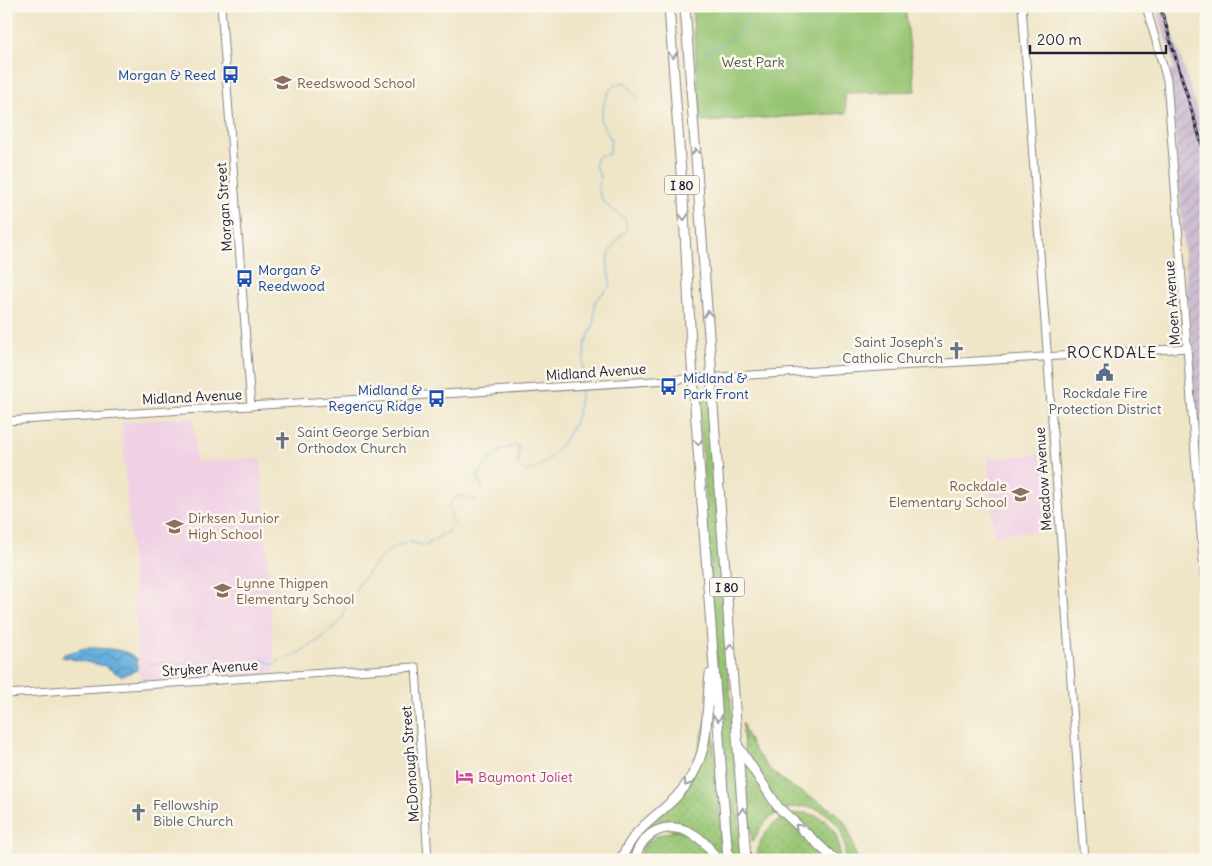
<svg xmlns="http://www.w3.org/2000/svg" width="1212" height="866" font-family="Delius,sans-serif">
<defs>
<pattern id="industrial-furrows" width="10" height="10" patternUnits="userSpaceOnUse" patternTransform="scale(1.25)"><rect width="10" height="10" fill="#cebed2"/><path d="M-1 1l2-2M0 10L10 0M9 11l2-2" fill="none" stroke="#b1a3b5"/></pattern>
<pattern id="grass-dots" width="8" height="8" patternUnits="userSpaceOnUse" patternTransform="scale(1.25)"><rect width="8" height="8" fill="#97c573"/><path d="M2 2h.1M6 6h.1" fill="none" stroke="#82a964" stroke-width="1.8" stroke-linecap="round"/></pattern>
<pattern id="water-waves" width="16" height="10" patternUnits="userSpaceOnUse" patternTransform="scale(1.25)"><rect width="16" height="10" fill="#65afdd"/><path d="M0 5q4-4 8 0t8 0" fill="none" stroke="#538eb4"/></pattern>
</defs>
<rect width="100%" height="100%" fill="#fbf7ec"/>
<filter id="ink" filterUnits="userSpaceOnUse"><feTurbulence type="fractalNoise" baseFrequency=".02" numOctaves="2"/><feDisplacementMap in="SourceGraphic" scale="10" xChannelSelector="R" yChannelSelector="G"/><feConvolveMatrix kernelMatrix="1 2 1 2 8 2 1 2 1" color-interpolation-filters="sRGB"/></filter>
<filter id="wash" filterUnits="userSpaceOnUse"><feTurbulence type="fractalNoise" baseFrequency=".0096" numOctaves="4" result="noise"/><feDisplacementMap in="SourceGraphic" scale="20" xChannelSelector="R" yChannelSelector="G"/><feGaussianBlur stdDeviation="1.12" result="paint"/><feColorMatrix in="noise" values="0 0 0 0 0 0 0 0 0 0 0 0 0 0 0 0 0 1.4 0 .05"/><feComposite in="paint" operator="in"/></filter>
<g filter="url(#wash)">
<rect width="100%" height="100%" fill="#efe5c7"/>
<!-- built -->
<g fill="#f0d0e5">
<path d="M193 417 196 462 261 458 275 673 140 682 122 422Z"/>
<path d="M1049 454 1054 530 994 534 988 458Z"/>
</g>
<!-- industrial -->
<path fill="url(#industrial-furrows)" d="M1175 69 1206 174V538L1170 70Z"/>
<!-- railway -->
<path fill="#cebed2" d="M1156 6H1165L1206 140V174Z"/>
<!-- grass -->
<g fill="url(#grass-dots)" stroke="#5c7457">
<path d="M709 394 742 860H731L698 395Z"/>
<path d="M711 702 723 860H720L710 844 662 826 631 860H624L631 843 689 786Z"/>
<path d="M742 722C753 756 774 778 805 794 819 802 833 808 843 820 851 832 853 846 857 860H845C849 816 810 792 773 816 762 822 758 834 752 842Z"/>
<path d="M805 813C831 817 841 835 839 860H756C759 832 776 814 805 813Z"/>
<path d="M678 831 697 839 713 860H638C645 841 658 832 678 831Z"/>
</g>
<!-- park -->
<path fill="#97c573" stroke="#5c7457" d="M692 6H905L915 91 845 93 846 113 701 122Z"/>
<!-- water -->
<path fill="url(#water-waves)" stroke="#44688c" d="M85 648C101 648 126 648 137 659V670L121 676 105 666 62 657 64 654Z"/>
<g fill="none" stroke-linecap="round" stroke-linejoin="round">
<!-- stream -->
<g stroke="#65afdd" stroke-width="1">
<path d="M705 53C730 44 744 28 757 6"/>
<path d="M582 382 585 344 594 324 595 301 611 285C604 256 608 250 627 229L625 219C616 211 600 205 599 190 598 187 600 182 600 178 599 168 591 167 598 156L609 154 611 140 600 119C606 102 604 86 625 82L638 98"/>
<path d="M286 658C298 656 335 630 342 619 344 615 344 609 346 605 357 585 385 544 410 542 414 542 421 545 425 546L447 532 454 525 448 506 455 497 463 496 473 501 483 491 478 478C483 461 499 449 516 445L519 448 518 464 525 471C547 470 573 433 578 412 580 405 579 396 582 389"/>
<path d="M150 664H202L220 668H250L262 659 273 665 280 659"/>
</g>
</g>
</g>
<g filter="url(#ink)">
<g fill="none" stroke-linecap="round" stroke-linejoin="round">
<defs>
<g id="secondary">
<path d="M221 6 251 406"/>
<path d="M1022 6 1084 860"/>
<path d="M1146 6 1167 80 1206 600"/>
<path d="M6 421 1188 348"/>
<path d="M6 694 416 667 428 860"/>
</g>
<g id="highway">
<path d="M669 6 684 214 692 364"/>
<path d="M685 6 711 363"/>
<path d="M712 392 746 860"/>
<path d="M694 393 728 860"/>
<path d="M740 749 778 807 835 860"/>
<path d="M621 860C634 827 654 820 676 797 712 760 705 721 710 674"/>
<path d="M634 860C648 813 698 821 716 860"/>
</g>
</defs>
<!-- secondary casing -->
<use href="#secondary" stroke="#888481" stroke-width="9"/>
<!-- highway casing -->
<use href="#highway" stroke="#888481" stroke-width="11"/>
<!-- secondary -->
<use href="#secondary" stroke="#fff" stroke-width="7"/>
<!-- highway -->
<use href="#highway" stroke="#fff" stroke-width="9"/>
<defs>
<path id="rail" d="M1160 6 1206 158"/>
</defs>
<!-- rail casing -->
<use href="#rail" stroke="#22223b" stroke-width="3"/>
<!-- rail -->
<use href="#rail" stroke="#fbf7ec" stroke-width="1" stroke-dasharray="4" stroke-linecap="butt"/>
<defs>
<g id="highway-bridge">
<path d="M711 363 712 392"/>
<path d="M692 364 694 393"/>
</g>
</defs>
<!-- highway-bridge casing -->
<use href="#highway-bridge" stroke="#888481" stroke-width="11" stroke-linecap="butt"/>
<!-- highway-bridge -->
<use href="#highway-bridge" stroke="#fff" stroke-width="9"/>
</g>
<!-- one-way arrows -->
<defs><path id="oneway-chevron" d="M-2-3.5L2.5 0L-2 3.5" fill="none" stroke-width="1.6" stroke-linecap="round" stroke-linejoin="round" transform="scale(1.25)"/></defs>
<g stroke="#9c9ca7">
<use href="#oneway-chevron" transform="translate(673 55) rotate(85)"/>
<use href="#oneway-chevron" transform="translate(696 152) rotate(-94)"/>
<use href="#oneway-chevron" transform="translate(684 217) rotate(87)"/>
<use href="#oneway-chevron" transform="translate(708 314) rotate(-94)"/>
<use href="#oneway-chevron" transform="translate(698 442) rotate(86)"/>
<use href="#oneway-chevron" transform="translate(731 647) rotate(-94)"/>
<use href="#oneway-chevron" transform="translate(718 718) rotate(86)"/>
<use href="#oneway-chevron" transform="translate(687 783) rotate(125)"/>
<use href="#oneway-chevron" transform="translate(743 811) rotate(-94)"/>
<use href="#oneway-chevron" transform="translate(798 827) rotate(-137)"/>
</g>
</g>
<!-- icons -->
<defs>
<symbol id="bus-bare" viewBox="-9 -9 18 18"><path d="M-5-6H5V4H4V6H2V4H-2V6H-4V4H-5ZM-3.5-4V0h7V-4ZM-3.5 1.2v1.5H-2V1.2ZM2 1.2v1.5H3.5V1.2Z" fill="#1a4fb4" stroke="#fbf7ec" stroke-width="2.5" paint-order="stroke"/></symbol>
<symbol id="school-bare" viewBox="-9 -9 18 18"><path d="M0-5L7-2L0 1L-7-2ZM-4 1L0 2.5L4 1V4Q0 6-4 4Z" fill="#8d6e63" stroke="#fbf7ec" stroke-width="2.5" paint-order="stroke"/></symbol>
<symbol id="church-bare" viewBox="-9 -9 18 18"><path d="M-1.2-6h2.4v3.5h3.3v2.4h-3.3V6h-2.4V-.1h-3.3v-2.4h3.3Z" fill="#6b7280" stroke="#fbf7ec" stroke-width="2.5" paint-order="stroke"/></symbol>
<symbol id="civic-bare" viewBox="-9 -9 18 18"><path d="M-.6-6.5H3V-4.5H.6V-3L4-1V1h2V6H-6V1h2V-1L-.6-3ZM-1.2 2.5V6h2.4V2.5Z" fill="#5c6f8a" stroke="#fbf7ec" stroke-width="2.5" paint-order="stroke"/></symbol>
<symbol id="hotel-bare" viewBox="-9 -9 18 18"><path d="M-6-4.5h1.5V1H6V5H4.5V3h-9V5H-6ZM-4 0a1.8 1.8 0 1 1 3.6 0ZM.5 0V-2.5h3Q6-2.5 6 0Z" fill="#d1479c" stroke="#fbf7ec" stroke-width="2.5" paint-order="stroke"/></symbol>
</defs>
<g fill-rule="evenodd">
<use href="#bus-bare" x="218" y="62" width="25" height="25"/>
<use href="#school-bare" x="270" y="70" width="25" height="25"/>
<use href="#bus-bare" x="232" y="266" width="25" height="25"/>
<use href="#church-bare" x="944" y="338" width="25" height="25"/>
<use href="#civic-bare" x="1092" y="360" width="25" height="25"/>
<use href="#bus-bare" x="656" y="374" width="25" height="25"/>
<use href="#bus-bare" x="424" y="386" width="25" height="25"/>
<use href="#church-bare" x="270" y="428" width="25" height="25"/>
<use href="#school-bare" x="1008" y="482" width="25" height="25"/>
<use href="#school-bare" x="162" y="514" width="25" height="25"/>
<use href="#school-bare" x="210" y="578" width="25" height="25"/>
<use href="#hotel-bare" x="452" y="764" width="25" height="25"/>
<use href="#church-bare" x="126" y="800" width="25" height="25"/>
</g>
<g text-anchor="middle" dominant-baseline="central" stroke-width="5" stroke-linejoin="round" paint-order="stroke">
<!-- shield labels -->
<g fill="#fbf7ec" stroke="#636270" stroke-width="1">
<rect x="664.5" y="175.5" width="35" height="19" rx="4"/>
<rect x="709.5" y="577.5" width="35" height="19" rx="4"/>
</g>
<g font-size="12" font-weight="bold" fill="#22223b">
<text x="682" y="185">I 80</text>
<text x="727" y="587">I 80</text>
</g>
<!-- park labels -->
<g font-size="14" fill="#4b5b4f" stroke="#fbf7ec">
<text x="753" y="62">West Park</text>
</g>
<!-- transit labels -->
<g font-size="14" fill="#164399" stroke="#fbf7ec" text-anchor="end">
<text x="216" y="75">Morgan &amp; Reed</text>
<text x="258" y="270" text-anchor="start">Morgan &amp;<tspan x="258" dy="16">Reedwood</tspan></text>
<text x="683" y="378" text-anchor="start">Midland &amp;<tspan x="683" dy="16">Park Front</tspan></text>
<text x="422" y="390">Midland &amp;<tspan x="422" dy="16">Regency Ridge</tspan></text>
</g>
<!-- education labels -->
<g font-size="14" fill="#785e54" stroke="#fbf7ec" text-anchor="start">
<text x="297" y="83">Reedswood School</text>
<text x="1007" y="486" text-anchor="end">Rockdale<tspan x="1007" dy="16">Elementary School</tspan></text>
<text x="188" y="518">Dirksen Junior<tspan x="188" dy="16">High School</tspan></text>
<text x="236" y="583">Lynne Thigpen<tspan x="236" dy="16">Elementary School</tspan></text>
</g>
<!-- street labels -->
<g font-size="14" fill="#22223b" stroke="#fbf7ec">
<text transform="translate(224 207) rotate(-94)">Morgan Street</text>
<text transform="translate(1172 303) rotate(-94)">Moen Avenue</text>
<text transform="translate(596 372) rotate(-4)">Midland Avenue</text>
<text transform="translate(192 397) rotate(-3)">Midland Avenue</text>
<text transform="translate(1043 479) rotate(-94)">Meadow Avenue</text>
<text transform="translate(210 668) rotate(-4)">Stryker Avenue</text>
<text transform="translate(410 764) rotate(-94)">McDonough Street</text>
</g>
<!-- worship labels -->
<g font-size="14" fill="#5b616d" stroke="#fbf7ec" text-anchor="start">
<text x="943" y="342" text-anchor="end">Saint Joseph's<tspan x="943" dy="16">Catholic Church</tspan></text>
<text x="297" y="432">Saint George Serbian<tspan x="297" dy="16">Orthodox Church</tspan></text>
<text x="153" y="805">Fellowship<tspan x="153" dy="16">Bible Church</tspan></text>
</g>
<!-- service labels -->
<g font-size="14" fill="#4e5e75" stroke="#fbf7ec">
<text x="1105" y="393">Rockdale Fire<tspan x="1105" dy="16">Protection District</tspan></text>
</g>
<!-- hotel labels -->
<g font-size="14" fill="#b23c85" stroke="#fbf7ec" text-anchor="start">
<text x="478" y="777">Baymont Joliet</text>
</g>
<!-- quarter labels -->
<g font-size="16" letter-spacing="1" fill="#22223b" stroke="#fbf7ec">
<text x="1112" y="352">ROCKDALE</text>
</g>
</g>
<!-- margin -->
<rect width="1212" height="866" fill="none" stroke="#fbf7ec" stroke-width="25"/>
<!-- scale -->
<path d="M1030 45v8h136v-8" fill="none" stroke="#22223b" stroke-width="2.5"/>
<text x="1037" y="45" font-size="15" fill="#22223b" stroke="#fbf7ec" stroke-width="4" paint-order="stroke">200 m</text>
</svg>
